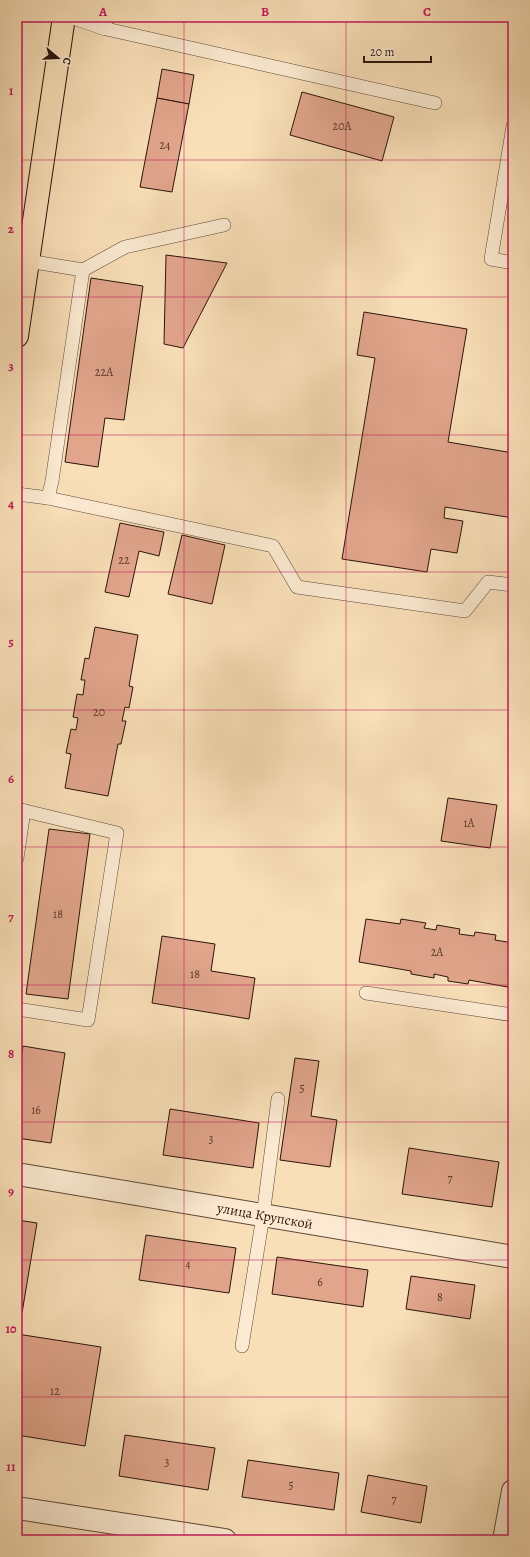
<svg xmlns="http://www.w3.org/2000/svg" width="530" height="1557" font-family="Alegreya,serif">
<rect width="100%" height="100%" fill="#f9dfb8"/>
<filter id="stains"><feTurbulence type="fractalNoise" baseFrequency=".005" numOctaves="4"/><feColorMatrix values="0 0 0 0 .2 0 0 0 0 .09 0 0 0 0 .02 0 0 0 .5 -.17"/></filter>
<radialGradient id="worn" r=".72"><stop offset=".6" stop-color="#630" stop-opacity="0"/><stop offset="1" stop-color="#630" stop-opacity=".3"/></radialGradient>
<!-- building -->
<g fill="#e1a58c" stroke="#2b140b">
<path d="M162 69 194 75 189 104 157 98Z"/>
<path d="M302 92 394 117 382 161 290 135Z"/>
<path d="M157 98 189 104 172 192 140 187Z"/>
<path d="M166 255 227 263 183 348 164 344Z"/>
<path d="M91 278 143 286 124 420 105 418 98 467 65 462Z"/>
<path d="M364 312 467 329 448 442 513 453V518L445 507 444 518 463 521 457 553 431 549 427 572 342 559 375 358 357 355Z"/>
<path d="M120 523 164 532 159 556 139 551 129 597 105 592Z"/>
<path d="M182 535 225 545 212 604 168 594Z"/>
<path d="M95 627 138 635 129 686 133 687 129 708 125 707 122 721H126L121 744H118L108 796 65 788 71 754 66 753 71 729 76 730 78 718 73 717 77 694 83 695 85 680H81L85 658 89 659Z"/>
<path d="M448 798 497 805 490 848 441 841Z"/>
<path d="M49 829 90 834 68 999 26 994Z"/>
<path d="M366 919 400 924 401 919 426 923 424 928 436 930 437 925 460 929 459 934 474 936 475 932 496 935 495 940 513 943V988L469 980 468 984 448 981V977L434 974V978L411 974V971L359 962Z"/>
<path d="M162 936 215 944 211 971 255 978 249 1019 152 1003Z"/>
<path d="M23 1046 65 1053 51 1143 17 1138V1082Z"/>
<path d="M295 1058 319 1061 311 1116 337 1120 330 1167 280 1160Z"/>
<path d="M170 1109 259 1123 253 1168 163 1155Z"/>
<path d="M409 1148 499 1162 492 1207 402 1194Z"/>
<path d="M17 1220 37 1223 22 1313 17 1312Z"/>
<path d="M146 1235 236 1248 229 1293 139 1280Z"/>
<path d="M277 1257 368 1270 363 1307 272 1294Z"/>
<path d="M411 1276 475 1285 470 1319 406 1309Z"/>
<path d="M17 1334 101 1347 85 1446 17 1435Z"/>
<path d="M125 1435 215 1448 208 1490 119 1476Z"/>
<path d="M248 1460 339 1473 334 1510 242 1497Z"/>
<path d="M368 1475 427 1486 421 1523 361 1512Z"/>
</g>
<g fill="none" stroke-linecap="round" stroke-linejoin="round">
<defs>
<g id="lane">
<path d="M71 17 102 28 108 17"/>
<path d="M102 28 435 103"/>
<path d="M513 126 491 259 513 263"/>
<path d="M28 261 83 270 125 247 224 225"/>
<path d="M17 494 48 498 52 481 83 270"/>
<path d="M48 498 273 546 297 587 465 611 488 582 513 585"/>
<path d="M17 809 117 833 88 1020 17 1009"/>
<path d="M17 858 24 811"/>
<path d="M366 993 513 1015"/>
<path d="M242 1346 263 1216 278 1099"/>
</g>
<g id="street">
<path d="M17 1174 513 1257"/>
<path d="M17 1508 225 1540"/>
<path d="M504 1540 513 1491"/>
</g>
<path id="primary" d="M17 336 64 17"/>
</defs>
<!-- lane casing -->
<use href="#lane" stroke="#5e4736" stroke-width="14"/>
<!-- street casing -->
<use href="#street" stroke="#5e4736" stroke-width="24"/>
<!-- primary casing -->
<use href="#primary" stroke="#2b140b" stroke-width="24"/>
<!-- lane -->
<use href="#lane" stroke="#fbead1" stroke-width="13"/>
<!-- street -->
<use href="#street" stroke="#fbead1" stroke-width="22"/>
<!-- primary -->
<use href="#primary" stroke="#f9dfb8" stroke-width="22"/>
</g>
<!-- grid -->
<path fill="none" stroke="#c2185b" stroke-width="1" stroke-opacity="0.55" d="M184 17V1540M346 17V1540M17 160H513M17 297H513M17 435H513M17 572H513M17 710H513M17 847H513M17 985H513M17 1122H513M17 1260H513M17 1397H513"/>
<g text-anchor="middle" dominant-baseline="central" stroke-width="3.5" stroke-linejoin="round" paint-order="stroke">
<!-- number labels -->
<g font-size="12" fill="#58382b">
<text x="342" y="126">20А</text>
<text x="165" y="145">24</text>
<text x="104" y="372">22А</text>
<text x="124" y="560">22</text>
<text x="99" y="712">20</text>
<text x="469" y="823">1А</text>
<text x="58" y="914">18</text>
<text x="437" y="952">2А</text>
<text x="195" y="974">18</text>
<text x="302" y="1088">5</text>
<text x="36" y="1110">16</text>
<text x="211" y="1139">3</text>
<text x="450" y="1178">7</text>
<text x="188" y="1264">4</text>
<text x="320" y="1282">6</text>
<text x="440" y="1297">8</text>
<text x="55" y="1391">12</text>
<text x="167" y="1462">3</text>
<text x="291" y="1485">5</text>
<text x="394" y="1499">7</text>
</g>
<!-- street labels -->
<g font-size="14" fill="#2b140b" stroke="#fbead1">
<text transform="translate(265 1216) rotate(10)">улица Крупской</text>
</g>
</g>
<!-- margin -->
<rect width="530" height="1557" fill="none" stroke="#f9dfb8" stroke-width="44"/>
<!-- north arrow -->
<g transform="translate(58 58) rotate(109)" stroke="#fbead1" stroke-width="3" paint-order="stroke">
<path d="M0-3L7 15L0 10L-7 15Z" fill="#2b140b"/>
<text y="-6" font-size="11" font-weight="bold" text-anchor="middle" fill="#2b140b">С</text>
</g>
<!-- scale -->
<path d="M364 56v6h67v-6" fill="none" stroke="#2b140b" stroke-width="2"/>
<text x="370" y="56" font-size="12" fill="#2b140b" stroke="#fbead1" stroke-width="3" paint-order="stroke">20 m</text>
<rect x="22" y="22" width="486" height="1513" fill="none" stroke="#c2185b" stroke-width="1.5"/>
<g font-size="13" text-anchor="middle" font-weight="bold" fill="#c2185b">
<text x="103" y="16">A</text>
<text x="265" y="16">B</text>
<text x="427" y="16">C</text>
<text x="11" y="95">1</text>
<text x="11" y="233">2</text>
<text x="11" y="370">3</text>
<text x="11" y="508">4</text>
<text x="11" y="646">5</text>
<text x="11" y="783">6</text>
<text x="11" y="921">7</text>
<text x="11" y="1058">8</text>
<text x="11" y="1196">9</text>
<text x="11" y="1333">10</text>
<text x="11" y="1471">11</text>
</g>
<rect width="100%" height="100%" filter="url(#stains)"/>
<rect width="100%" height="100%" fill="url(#worn)"/>
</svg>
